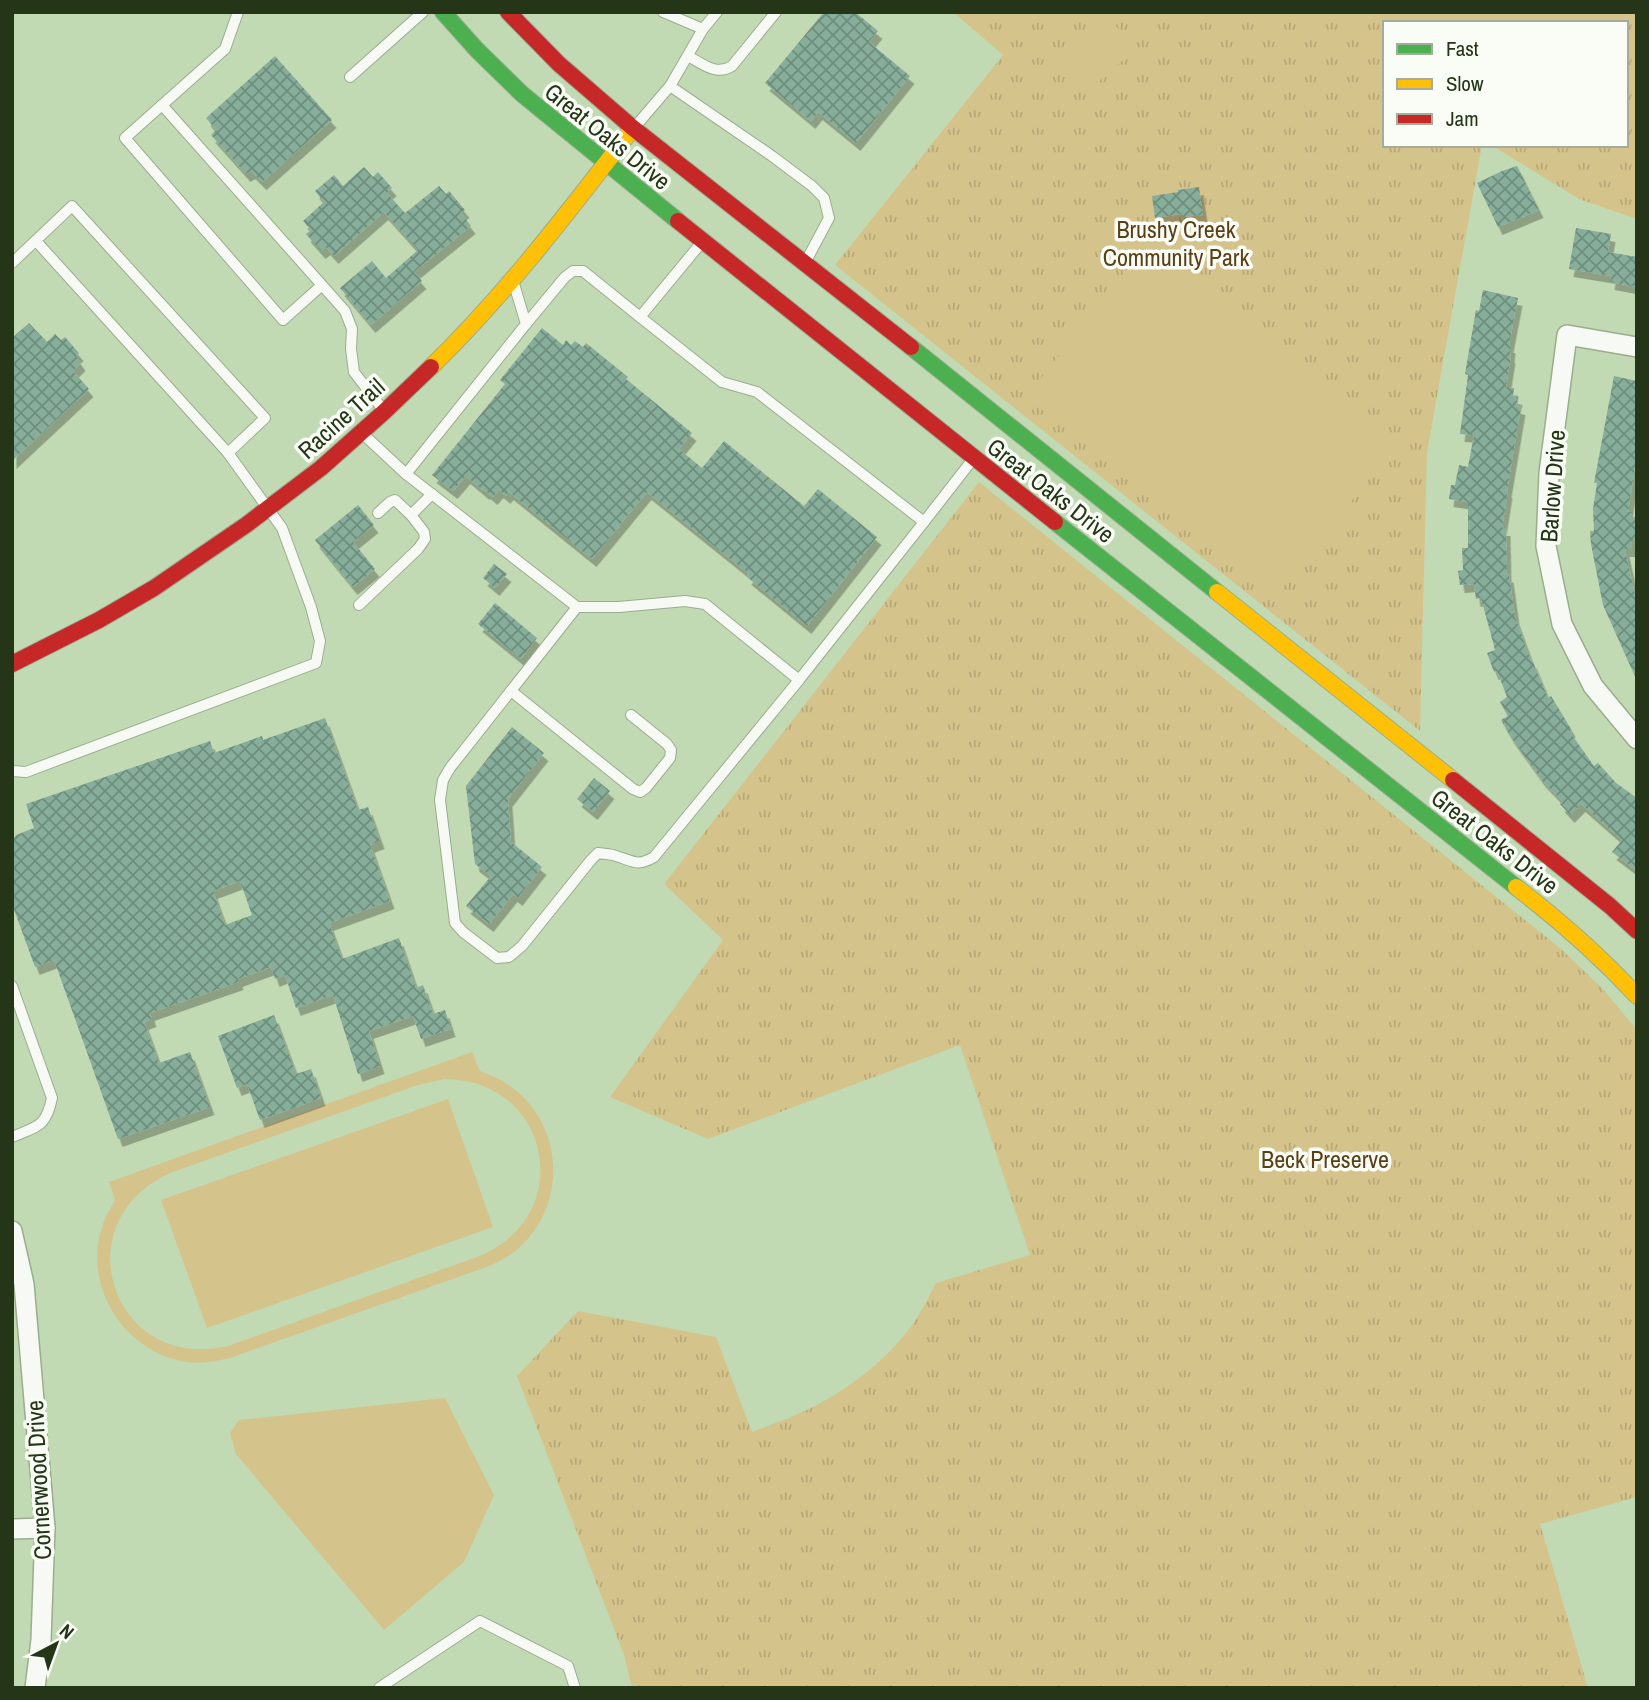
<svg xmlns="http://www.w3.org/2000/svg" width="1649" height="1700" font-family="'Archivo Narrow',sans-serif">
<defs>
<pattern id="grass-tufts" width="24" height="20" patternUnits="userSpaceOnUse" patternTransform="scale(1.75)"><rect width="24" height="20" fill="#d5c38c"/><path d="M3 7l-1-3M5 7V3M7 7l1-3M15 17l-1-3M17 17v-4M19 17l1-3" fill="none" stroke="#b7a878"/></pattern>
<pattern id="building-cross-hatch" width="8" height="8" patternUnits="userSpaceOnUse" patternTransform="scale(1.75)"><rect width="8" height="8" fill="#87ad9b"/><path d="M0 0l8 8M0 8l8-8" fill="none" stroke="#6e8e7d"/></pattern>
<filter id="shadow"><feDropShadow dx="4.5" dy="8" stdDeviation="0" flood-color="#0004"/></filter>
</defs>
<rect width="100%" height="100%" fill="#c2dab3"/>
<!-- grass -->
<g fill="url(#grass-tufts)">
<path d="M953 12H1637V219L1579 199 1491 145H1626V23H1385V145H1482L1427 452 1420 731 835 265 1003 55Z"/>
<path d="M979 482 1560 948 1602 988 1637 1030V1497L1540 1524 1588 1688H632L624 1655 517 1376 578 1311 716 1337 752 1432C770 1425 790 1418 807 1410 850 1389 893 1356 918 1316 925 1305 930 1294 936 1283L1030 1255 960 1045 708 1139 610 1097 723 940 664 884Z"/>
</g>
<!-- pitch -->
<g fill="#d5c38c" fill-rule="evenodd">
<path d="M1109 18 1136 49 1085 93 1058 62Z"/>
<path d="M1148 243 1398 442 1276 596 1026 397Z"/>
<path d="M472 1052 480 1071C491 1075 503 1080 513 1088 564 1127 567 1205 519 1248 511 1255 502 1260 492 1265L230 1358C216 1361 202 1364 187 1362 124 1353 81 1285 103 1224 106 1215 111 1208 115 1200L109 1182ZM444 1079C552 1079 578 1218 477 1257L228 1346C112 1373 62 1222 170 1173L418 1085Z"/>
<path d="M448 1099 493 1227 207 1328 161 1200Z"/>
<path d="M445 1398 494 1495 464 1562 384 1630 236 1454 230 1433 239 1420Z"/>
</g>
<!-- building -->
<g fill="url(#building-cross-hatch)" fill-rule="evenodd" filter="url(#shadow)">
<path d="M824 12H855L878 31 869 42 910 76 856 143 818 112 811 121 765 83Z"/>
<path d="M275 56 332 120 262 182 251 171 246 174 211 135 216 130 206 118Z"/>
<path d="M1517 166 1539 210 1498 227 1477 183 1502 171Z"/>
<path d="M364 167 373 177 378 172 392 188 387 193 405 213 439 186 446 194 449 191 465 210 461 213 471 226 414 272 422 281 371 325 340 288 372 261 386 278 418 250 384 212 334 256 326 247 321 251 306 234 311 230 303 221 324 202 315 191 334 175 343 186Z"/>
<path d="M1199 187 1203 215 1181 217V214L1155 218 1152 196 1178 192V190Z"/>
<path d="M1576 228 1611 234 1608 252 1637 257V287L1610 282 1611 276 1569 269Z"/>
<path d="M1483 290 1518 298 1509 345H1511L1510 355H1511L1506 387 1514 388 1513 396 1518 397 1516 406 1521 407 1507 490H1508L1502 528H1506L1507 575 1509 574 1515 617 1531 661 1532 660 1548 698 1551 696 1571 729 1570 731 1572 735 1594 766 1598 763 1616 783 1637 798V871L1612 852 1622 840 1581 804 1570 815 1560 804 1563 802 1541 779 1510 736 1501 720 1508 716 1500 702 1507 697 1497 671 1494 672 1487 653 1495 650 1481 598 1476 599 1474 584 1460 585 1458 571 1463 570 1462 548H1468V502L1449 499 1451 485H1455L1459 465 1468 467 1474 435 1460 434 1468 375 1465 374 1476 310 1479 311Z"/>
<path d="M29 323 47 342 55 334 61 340 65 337 79 353 76 356 81 363 73 371 89 389 12 461V338Z"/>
<path d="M542 328 563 345 566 340 571 345 575 341 583 347 586 343 628 377 626 379 692 433 679 449 702 468 724 441 804 506 818 489 877 537 807 626 747 577 749 574 647 492 592 559 509 492 506 496 499 490 493 497 486 491 485 492 466 476 453 491 432 475 505 384 500 380Z"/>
<path d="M1614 376 1637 381V454L1628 512H1632V517H1637V540H1632V549H1625L1637 604V681L1603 605 1591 544 1590 531H1594L1593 509 1597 483H1594Z"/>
<path d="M358 505 374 525 353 542 375 569 353 587 315 540Z"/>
<path d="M494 564 507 574 495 588 483 578Z"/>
<path d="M495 603 537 638 521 659 478 624Z"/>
<path d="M325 718 358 810 368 807 380 841 370 845 390 901 329 923 342 959 399 938 416 988 423 985 433 1014 445 1010 451 1029 421 1039 413 1016 369 1031 380 1066 358 1074 333 995 296 1008 285 975 275 979 271 967 238 979 239 982 150 1013 152 1019 144 1022 159 1063 190 1052 210 1107 118 1139 54 960 35 967 12 904V841L16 835 34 828 26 804 210 741 214 753 262 736 263 740ZM240 881 252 915 225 925 213 891Z"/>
<path d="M512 727 544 753 508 799 511 842 542 867 518 898 513 894 489 924 466 906 491 876 475 864 466 786Z"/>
<path d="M594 778 610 791 593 812 577 799Z"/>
<path d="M274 1015 296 1074 311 1069 321 1098 260 1120 247 1084 237 1088 218 1036Z"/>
</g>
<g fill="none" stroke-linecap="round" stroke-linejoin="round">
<defs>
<g id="lane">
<path d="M663 12 703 29"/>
<path d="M688 56C703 64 716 76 732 66L776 12"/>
<path d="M350 77 423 12"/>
<path d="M670 86 772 156 812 186 824 198 829 218 805 263"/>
<path d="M162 105 225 49 238 12"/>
<path d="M634 128 670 86 703 29 717 12"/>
<path d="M36 241 228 453"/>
<path d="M702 242 640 317 722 382 757 392 924 522 973 459"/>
<path d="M12 263 72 206 265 418 228 453 282 528 311 607 320 641 316 663 26 772 12 771"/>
<path d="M322 285 283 320 125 138 162 105 345 311 352 329 351 349 354 372 384 411"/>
<path d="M526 324 565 277 573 271H583L640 317"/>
<path d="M363 434 406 474 526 324 514 284"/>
<path d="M406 474 577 607H619L685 601 705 604 799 680 924 522"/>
<path d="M378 513 390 502 395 500 411 515"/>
<path d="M359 605 418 549 425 539 424 532 411 515 432 494"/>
<path d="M577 607 450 768 443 780 440 800 455 923 463 932 497 958 509 957 522 946 591 860 598 853C604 854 611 854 616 856 633 861 637 867 654 857L799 680"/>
<path d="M511 691 633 789 640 792 646 788 670 758 671 750 667 744 631 715"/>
<path d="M12 986 52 1098C46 1127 38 1126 12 1137"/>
<path d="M379 1688 480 1621 568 1666 575 1688"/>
</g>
<g id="street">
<path d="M1637 347 1567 335 1549 473 1546 546 1562 624 1593 686 1637 739"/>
<path d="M12 1231 24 1284 45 1528 41 1640 35 1688"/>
<path d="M12 1529 45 1528"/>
</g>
<g id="fast">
<path d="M443 12 477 50 522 94 678 221"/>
<path d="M911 347 1217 592"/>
<path d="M1055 522 1516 887"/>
</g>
<g id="slow">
<path d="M431 367C506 294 569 211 633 128"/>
<path d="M1217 592 1453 780"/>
<path d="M1516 887C1559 920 1600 956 1637 996"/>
</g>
<g id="jam">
<path d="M508 12 559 64 633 128 911 347"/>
<path d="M678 221 1055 522"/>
<path d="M12 664 99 620 154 588 246 525 321 468 384 412 431 367"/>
<path d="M1453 780 1610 906 1637 931"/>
</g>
</defs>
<!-- lane casing -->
<use href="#lane" stroke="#9aad8e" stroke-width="12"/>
<!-- street casing -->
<use href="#street" stroke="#9aad8e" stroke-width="22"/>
<!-- fast casing -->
<use href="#fast" stroke="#9aad8e" stroke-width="18"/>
<!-- slow casing -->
<use href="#slow" stroke="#9aad8e" stroke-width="18"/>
<!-- jam casing -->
<use href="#jam" stroke="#9aad8e" stroke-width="18"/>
<!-- lane -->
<use href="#lane" stroke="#f6f9f4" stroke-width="10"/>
<!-- street -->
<use href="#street" stroke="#f6f9f4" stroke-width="19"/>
<!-- fast -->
<use href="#fast" stroke="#4caf50" stroke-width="16"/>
<!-- slow -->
<use href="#slow" stroke="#ffc107" stroke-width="16"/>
<!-- jam -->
<use href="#jam" stroke="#c62828" stroke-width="16"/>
</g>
<g text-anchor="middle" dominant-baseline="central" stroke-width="7" stroke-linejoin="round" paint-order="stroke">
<!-- street labels -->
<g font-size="24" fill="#243518" stroke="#f9fdf6">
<text transform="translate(608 136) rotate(39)">Great Oaks Drive</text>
<text transform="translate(341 418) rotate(-42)">Racine Trail</text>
<text transform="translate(1552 486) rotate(-86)">Barlow Drive</text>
<text transform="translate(1051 490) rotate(38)">Great Oaks Drive</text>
<text transform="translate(1495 841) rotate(38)">Great Oaks Drive</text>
<text transform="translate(38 1480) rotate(-93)">Cornerwood Drive</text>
</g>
<!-- park labels -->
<g font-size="24" fill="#5b3f15" stroke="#f9fdf6">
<text x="1176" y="229">Brushy Creek<tspan x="1176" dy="28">Community Park</tspan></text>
<text x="1325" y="1159">Beck Preserve</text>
</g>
</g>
<!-- border -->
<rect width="1649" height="1700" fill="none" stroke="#243518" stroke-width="28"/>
<!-- legend -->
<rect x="1383" y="21" width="245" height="126" fill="#f9fdf6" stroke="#a4ad9d" stroke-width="2"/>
<rect x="1397" y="44" width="35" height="10" fill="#4caf50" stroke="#a4ad9d" stroke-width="2"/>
<text x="1446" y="56" font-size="21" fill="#243518">Fast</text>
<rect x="1397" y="79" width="35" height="10" fill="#ffc107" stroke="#a4ad9d" stroke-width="2"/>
<text x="1446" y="91" font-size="21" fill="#243518">Slow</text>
<rect x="1397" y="114" width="35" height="10" fill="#c62828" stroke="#a4ad9d" stroke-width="2"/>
<text x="1446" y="126" font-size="21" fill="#243518">Jam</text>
<!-- north arrow -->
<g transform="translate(56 1644) rotate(41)" stroke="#f9fdf6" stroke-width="5" paint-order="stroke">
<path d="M0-5L12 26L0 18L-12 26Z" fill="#243518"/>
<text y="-10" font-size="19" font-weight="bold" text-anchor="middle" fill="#243518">N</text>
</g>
</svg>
